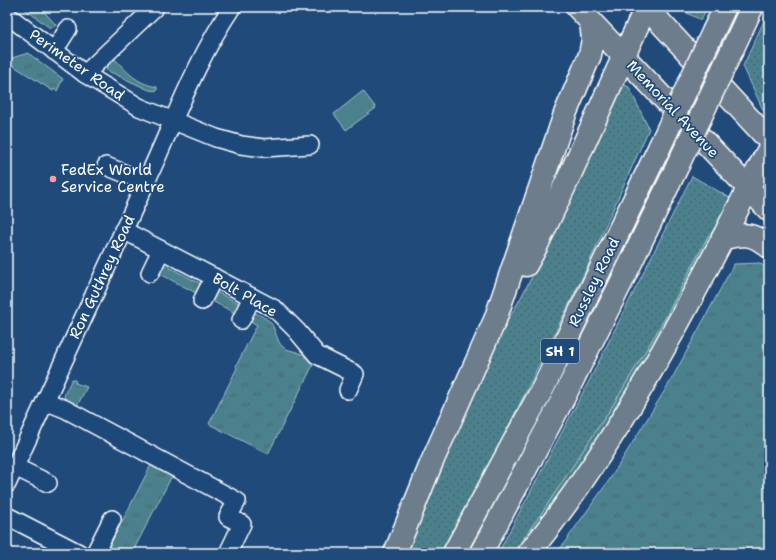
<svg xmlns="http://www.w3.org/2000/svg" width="776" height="560" font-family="'Shantell Sans',sans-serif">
<defs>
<pattern id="grass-tufts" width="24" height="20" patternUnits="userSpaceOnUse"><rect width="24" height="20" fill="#4c808d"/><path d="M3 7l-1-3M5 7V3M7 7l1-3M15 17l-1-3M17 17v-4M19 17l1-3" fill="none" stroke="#4c666c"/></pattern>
<pattern id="garden-dots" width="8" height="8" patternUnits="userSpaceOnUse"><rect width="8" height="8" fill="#4c808d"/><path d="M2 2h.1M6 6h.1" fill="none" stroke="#4c666c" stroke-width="1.8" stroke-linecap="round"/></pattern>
</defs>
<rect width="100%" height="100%" fill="#1f4a7a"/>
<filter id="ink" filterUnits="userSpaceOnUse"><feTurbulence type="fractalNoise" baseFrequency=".025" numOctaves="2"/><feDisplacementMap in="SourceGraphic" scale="8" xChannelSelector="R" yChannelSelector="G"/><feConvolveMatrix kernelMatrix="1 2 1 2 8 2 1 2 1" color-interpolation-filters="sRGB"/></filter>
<g filter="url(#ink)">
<!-- grass -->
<g fill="url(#grass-tufts)" stroke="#a6c0c6">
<path d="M22 7H40L56 25 50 28Z"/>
<path d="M28 53 63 79 57 91 54 89 53 91 9 63 12 58Z"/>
<path d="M114 58C127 72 137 84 157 87V91L149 90 106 70 109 63Z"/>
<path d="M715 230 710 244 632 383 568 485 520 553H513L545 508 613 405 664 320 708 236Z"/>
<path d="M161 263 203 285 198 294 158 273Z"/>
<path d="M760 263 769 271V553H557L610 479 670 382 734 264Z"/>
<path d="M215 291 242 305 237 314 210 300Z"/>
<path d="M253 312C261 316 271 319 274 329 277 335 277 341 282 346 287 351 293 350 299 353 304 354 309 361 313 365L268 454 209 424 237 368 236 366 257 325 249 320Z"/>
<path d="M72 379 76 381 75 383 87 387 75 410C60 396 63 397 72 379Z"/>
<path d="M154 459 173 474 132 553H106Z"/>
</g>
<!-- park -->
<path fill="#4c808d" stroke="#a6c0c6" d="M363 91 376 108 346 130 334 114Z"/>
<!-- garden -->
<g fill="url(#garden-dots)" stroke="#a6c0c6">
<path d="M675 7H707L701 20Z"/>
<path d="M769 10V113L768 114 763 110 743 66Z"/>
<path d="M625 85 629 87 649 129 584 274 491 462 467 503 441 553H405L429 495 500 333 519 301 537 267 622 86Z"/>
<path d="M692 176 730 198 715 230 708 236 664 320 613 405 545 508 513 553H498L590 379Z"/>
</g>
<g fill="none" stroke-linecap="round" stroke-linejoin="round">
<defs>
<g id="minor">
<path d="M7 15 85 74 139 107 216 138 241 145 264 148 310 145"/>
<path d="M54 51 68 29"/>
<path d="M85 74 155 7"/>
<path d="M106 166 146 182"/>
<path d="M123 230 275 309 297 331 317 355 355 374 348 390"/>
<path d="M150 273 161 250"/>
<path d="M202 301 214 277"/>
<path d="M241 320 252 297"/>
<path d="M45 401 65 409 237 501 228 517 242 524 228 553"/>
<path d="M15 467 48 483"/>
<path d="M7 484C53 384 99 284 145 184 173 124 195 62 232 7"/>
<path d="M7 516 79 553"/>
<path d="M95 553 112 519"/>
</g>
<g id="major">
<path d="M577 7 769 210"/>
<path d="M646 7 769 140"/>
</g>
<g id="highway">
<path d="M714 30 725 7"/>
<path d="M732 50 752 7"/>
<path d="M723 238C743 234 752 232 769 247"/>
<path d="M526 265 536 247 568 179 646 7"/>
<path d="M395 553 431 464 495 320 565 114 590 55 593 39 591 22"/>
<path d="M454 553 544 386 660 146"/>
<path d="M481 553 563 399 621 283 678 165"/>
<path d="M529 553C606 457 667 347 723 238 738 208 753 178 769 149"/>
</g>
</defs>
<!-- minor casing -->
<use href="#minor" stroke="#fff" stroke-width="20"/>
<!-- major casing -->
<use href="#major" stroke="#fff" stroke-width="25"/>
<!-- highway casing -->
<use href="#highway" stroke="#fff" stroke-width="25"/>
<!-- minor -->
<use href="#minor" stroke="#1f4a7a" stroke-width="17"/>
<!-- major -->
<use href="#major" stroke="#6d7d8c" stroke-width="22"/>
<!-- highway -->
<use href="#highway" stroke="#6d7d8c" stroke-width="22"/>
<defs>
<g id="highway-bridge">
<path d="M660 146 714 30"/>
<path d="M678 165 732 50"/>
</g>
</defs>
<!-- highway-bridge casing -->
<use href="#highway-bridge" stroke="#fff" stroke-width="25" stroke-linecap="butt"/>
<!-- highway-bridge -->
<use href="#highway-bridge" stroke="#6d7d8c" stroke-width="22"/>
</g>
</g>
<!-- markers -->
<circle fill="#ff9aa2" stroke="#1f4a7a" stroke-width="1.5" cx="53" cy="179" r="4"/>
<g text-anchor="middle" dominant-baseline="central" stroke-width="3.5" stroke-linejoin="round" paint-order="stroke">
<!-- shield labels -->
<rect fill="#1f4a7a" stroke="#bcc9d7" stroke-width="1" x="541" y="339" width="38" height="24" rx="3"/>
<g font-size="14" font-weight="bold" fill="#fff">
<text x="560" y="351">SH 1</text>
</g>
<!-- street labels -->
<g font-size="15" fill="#fff" stroke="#1f4a7a">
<text transform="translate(77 65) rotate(35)">Perimeter Road</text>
<text transform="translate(673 109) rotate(47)">Memorial Avenue</text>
<text transform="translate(102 277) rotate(-65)">Ron Guthrey Road</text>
<text transform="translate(594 282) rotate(-64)">Russley Road</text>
<text transform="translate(245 295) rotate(30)">Bolt Place</text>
</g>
<!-- poi labels -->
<g font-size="15" fill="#fff" stroke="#1f4a7a" text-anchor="start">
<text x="61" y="170">FedEx World<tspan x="61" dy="17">Service Centre</tspan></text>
</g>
</g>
<!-- margin -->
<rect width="776" height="560" fill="none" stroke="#1f4a7a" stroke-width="24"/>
<rect x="12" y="12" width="752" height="536" fill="none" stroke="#fff" stroke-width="1.5" filter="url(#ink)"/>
</svg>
